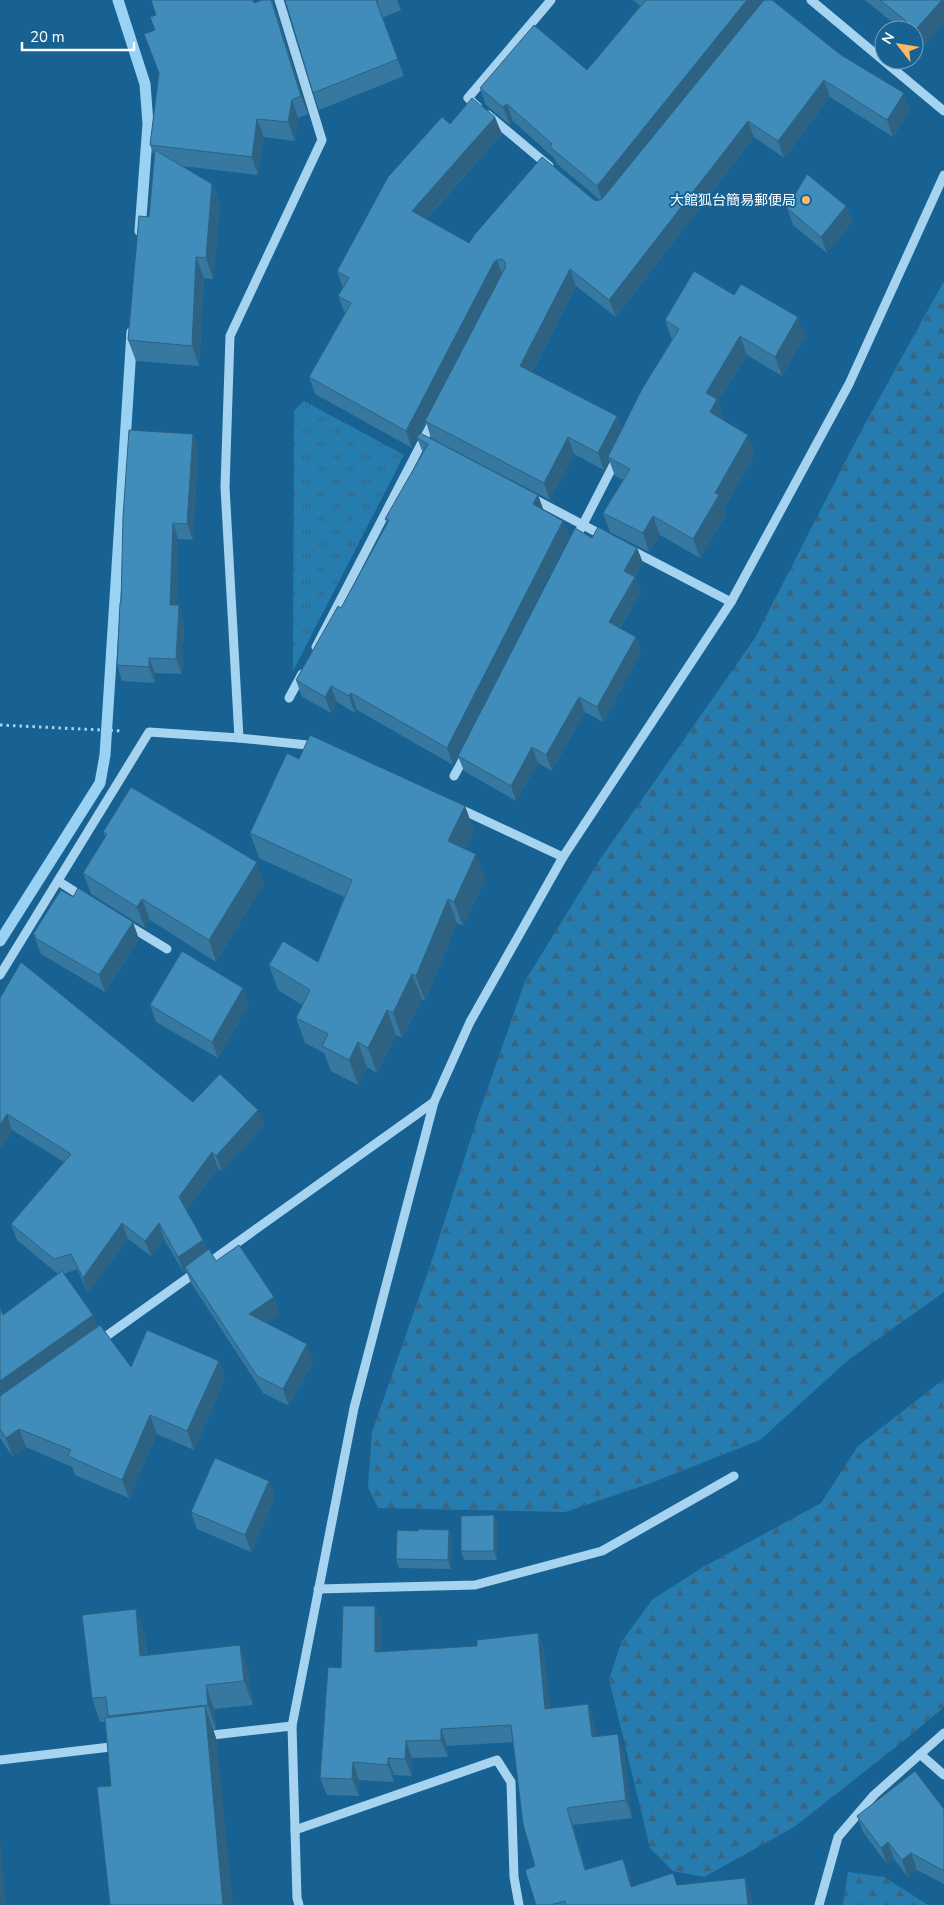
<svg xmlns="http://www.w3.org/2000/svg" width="944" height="1905" font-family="'Nunito Sans','Noto Sans JP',sans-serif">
<defs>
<pattern id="grass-tufts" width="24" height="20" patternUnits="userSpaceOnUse" patternTransform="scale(1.25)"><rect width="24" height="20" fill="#277caf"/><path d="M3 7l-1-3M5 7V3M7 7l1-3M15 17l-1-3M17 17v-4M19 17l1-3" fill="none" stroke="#386682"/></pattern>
<pattern id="forest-firs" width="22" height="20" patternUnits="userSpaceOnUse" patternTransform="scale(1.25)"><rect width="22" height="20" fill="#277caf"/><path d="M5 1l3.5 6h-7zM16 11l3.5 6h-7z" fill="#386682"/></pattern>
</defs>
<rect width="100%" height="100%" fill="#176292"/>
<!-- grass -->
<path fill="url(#grass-tufts)" d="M304 401 404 455 293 671 294 411Z"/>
<!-- forest -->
<g fill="url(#forest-firs)">
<path d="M944 281V1292L847 1361 760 1440 651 1483 565 1512 378 1508 368 1487 372 1432 431 1263 478 1116 525 981 601 858 755 638 859 435Z"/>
<path d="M944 1379V1707L901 1743 794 1827 704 1877 673 1871 650 1848 609 1679 622 1641 652 1600 703 1567 821 1503 858 1446Z"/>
<path d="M848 1872 884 1877 928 1905H843Z"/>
</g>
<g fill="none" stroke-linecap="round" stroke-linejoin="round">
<!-- stream -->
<g stroke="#99d2f3" stroke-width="11">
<path d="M118 0 145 84 148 124 140 231"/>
<path d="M0 941 100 783 105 755 132 332"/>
</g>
<!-- path -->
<path stroke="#a6d4f0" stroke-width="3" stroke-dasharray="2.5 4" stroke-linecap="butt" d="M0 725 122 731"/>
<!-- minor -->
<g stroke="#a6d4f0" stroke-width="9">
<path d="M279 0 322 140 230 336 225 487 239 738 317 746"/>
<path d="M811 0 944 111"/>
<path d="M478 107 468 98 551 0"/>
<path d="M488 115 549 166"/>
<path d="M532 498 604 536"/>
<path d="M575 540 617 458"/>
<path d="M631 550 731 602"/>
<path d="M316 647 433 421"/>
<path d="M289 698 302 674"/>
<path d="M454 776 466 754"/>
<path d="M456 807 563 857"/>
<path d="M58 881 85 898"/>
<path d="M126 924 167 949"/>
<path d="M0 975 149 732 239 738"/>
<path d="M98 1342 434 1102"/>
<path d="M318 1589 475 1585 602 1551 734 1476"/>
<path d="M204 1736 292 1726"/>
<path d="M920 1754 944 1775"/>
<path d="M0 1760 119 1746"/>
<path d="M295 1830 497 1760 511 1782 514 1877 519 1905"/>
<path d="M299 1905 297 1898 292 1726 354 1408 434 1102 470 1022 563 857 731 602 849 384 944 175"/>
<path d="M819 1905 838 1837 874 1795 944 1733"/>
</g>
</g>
<!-- wall -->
<g fill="#3778a0">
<path d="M272 0 277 15 308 114 298 118 295 141 264 137 258 175 182 166 212 184 220 205 213 279 204 278 199 366 136 361 128 340 149 217 155 157 150 145 159 74 155 30 254 3Z"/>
<path d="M285 0H397L401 10 382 18 404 76 319 110 313 93Z"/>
<path d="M633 0H762L763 2 910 110 893 137 830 97 784 158 754 137 616 317 576 286 532 372 617 416 622 430 672 340 665 320 734 295 805 336 782 376 747 355 718 402 724 418 723 420 755 454 724 508 726 514 700 558 660 535 649 552 610 532 603 513 623 480 615 476 609 460 604 470 574 454 550 500 431 438 426 422 420 433 538 495 543 510 563 521 569 537 453 765 357 710 355 713 337 702 331 713 302 697 296 680 341 608 387 524 385 519 423 453 417 438 412 448 315 394 309 377 345 314 338 296 343 288 337 271 450 124 502 134 426 219 469 243 594 200 597 201 600 200 557 164 554 158 513 121 510 125 486 105 480 88 587 70 640 6Z"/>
<path d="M865 0H944V22L923 47 914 40V30H902Z"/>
<path d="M846 206 852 222 827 253 793 225 787 208Z"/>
<path d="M193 434 198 450 193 540 178 539 176 605 184 621 182 674 155 673V683L122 681 117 665 121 603Z"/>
<path d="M592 538 637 548 643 563 635 577 641 592 620 628 636 637 641 652 603 722 585 712 552 771 538 763 516 801 464 771 458 756Z"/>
<path d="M299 759 465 806 474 831 465 849 485 879 463 926 457 923 425 1001 422 999 402 1038 396 1035 377 1073 367 1067 358 1085 331 1071 324 1053 305 1043 296 1018 302 1005 278 990 269 965 318 962 344 897 259 858 250 833Z"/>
<path d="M103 832 264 883 216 962 150 920 145 928 91 894 83 873 105 837Z"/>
<path d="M73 897 139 939 105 992 41 954 33 934Z"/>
<path d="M0 998 193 1102 258 1110 264 1126 222 1171 218 1168 186 1210 203 1240 207 1251 216 1261 274 1297 280 1314 266 1323 313 1361 289 1406 263 1393 191 1283 186 1271 184 1273 164 1239 151 1256 128 1239 88 1293 77 1269 64 1274 93 1315 97 1327 131 1367 219 1361 225 1379 194 1450 157 1434 129 1498 75 1475 72 1467 26 1447 12 1456 0 1438V1307L3 1315 58 1274 17 1240 11 1224 64 1162 12 1130 0 1150Z"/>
<path d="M249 1004 218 1058 156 1022 150 1005Z"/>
<path d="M269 1481 275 1497 251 1552 197 1529 191 1512Z"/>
<path d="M494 1515 497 1524V1560H464L461 1551Z"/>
<path d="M449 1530 452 1538 451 1569 399 1568 396 1559 418 1531Z"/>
<path d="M375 1606 382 1623 381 1652 477 1646 538 1633 544 1651 550 1709 588 1704 594 1722 596 1737 624 1752 632 1818 573 1825 586 1870 630 1876 632 1887 677 1885 745 1878 751 1895 752 1905H536L535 1866 513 1742 447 1746 448 1757 412 1758V1776L394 1775V1782L359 1780V1796L327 1795 320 1778 341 1668Z"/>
<path d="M144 1633 147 1655 248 1668 253 1705 214 1709 216 1729H213L217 1741 111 1786 105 1722H100L92 1698Z"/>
<path d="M944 1809V1884L917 1870 908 1877 894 1859 887 1864 863 1832 857 1816Z"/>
</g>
<!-- shaded-wall -->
<g fill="#2d6282">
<path d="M272 0 277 15 308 114 301 96Z"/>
<path d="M747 0H762L764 5 603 203 597 186Z"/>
<path d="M942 0H944V22L923 47 916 29Z"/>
<path d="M824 80 830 97 784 158 778 141Z"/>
<path d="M904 93 910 110 893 137 887 120Z"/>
<path d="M292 100 298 118 295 141 288 122Z"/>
<path d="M507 104 513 121 510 125 503 107Z"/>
<path d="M495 117 502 134 418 227 412 211Z"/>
<path d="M257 119 264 137 258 175 252 157Z"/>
<path d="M748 121 754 137 616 317 609 300Z"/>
<path d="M212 184 220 205 213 279 206 258Z"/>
<path d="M846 206 852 222 827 253 821 237Z"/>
<path d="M196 257 204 278 199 366 192 346Z"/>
<path d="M497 260 503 277 500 279 412 448 406 431 494 262Z"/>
<path d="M570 269 576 286 526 383 520 366Z"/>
<path d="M798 317 805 336 782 376 775 357Z"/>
<path d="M740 336 747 355 718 402 724 418 717 431 710 412 706 393Z"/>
<path d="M617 416 623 433 608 457 609 460 604 470 598 453Z"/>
<path d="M193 434 198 450 193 540 187 524Z"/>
<path d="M748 435 755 454 724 508 726 514 700 558 693 539 715 493Z"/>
<path d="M568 437 574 454 550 500 544 483Z"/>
<path d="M538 495 544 511 533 504Z"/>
<path d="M653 516 660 535 649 552 643 533Z"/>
<path d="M563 521 569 537 453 765 447 748Z"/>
<path d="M173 523 178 539 176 621 170 605Z"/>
<path d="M637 548 643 563 629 586 624 571Z"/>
<path d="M635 577 641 592 614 637 609 622Z"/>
<path d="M179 605 184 621 182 674 176 659Z"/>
<path d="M636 637 641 652 603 722 597 707Z"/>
<path d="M149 658 155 673V683L149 667Z"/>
<path d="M331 686 337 702 331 713 325 697Z"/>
<path d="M351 693 357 710 355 713 349 696Z"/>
<path d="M579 697 585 712 552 771 546 755Z"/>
<path d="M532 747 538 763 516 801 511 786Z"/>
<path d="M465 806 474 831 457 866 448 841Z"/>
<path d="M476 854 485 879 463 926 454 902Z"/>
<path d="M257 862 264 883 216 962 209 940Z"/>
<path d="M142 899 150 920 145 928 137 907Z"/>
<path d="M448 899 457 923 425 1001 416 976Z"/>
<path d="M133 922 139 939 105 992 99 975Z"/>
<path d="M412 974 422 999 402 1038 393 1013Z"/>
<path d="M243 988 249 1004 218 1058 212 1042Z"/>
<path d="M387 1010 396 1035 377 1073 368 1048Z"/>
<path d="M358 1042 367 1067 358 1085 349 1060Z"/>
<path d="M258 1110 264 1126 222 1171 216 1156Z"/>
<path d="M7 1114 12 1130 0 1150V1125Z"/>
<path d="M212 1152 218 1168 184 1212 179 1197Z"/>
<path d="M122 1223 128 1239 88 1293 83 1278Z"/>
<path d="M159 1223 164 1239 151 1256 145 1241Z"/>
<path d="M203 1240 209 1255 185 1267 186 1271 184 1273 178 1257Z"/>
<path d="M274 1297 280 1314 255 1330 249 1314Z"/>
<path d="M93 1315 99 1333 0 1404V1381Z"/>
<path d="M307 1344 313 1361 289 1406 283 1389Z"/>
<path d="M219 1361 225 1379 194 1450 187 1431Z"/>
<path d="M150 1415 157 1434 129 1498 122 1480Z"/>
<path d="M19 1429 26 1447 12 1456 6 1438Z"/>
<path d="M269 1481 275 1497 251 1552 245 1535Z"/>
<path d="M494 1515 497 1524V1560L494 1551Z"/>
<path d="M449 1530 452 1538 451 1569 448 1560Z"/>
<path d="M375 1606 382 1623 381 1669 375 1652Z"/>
<path d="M136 1609 144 1633 149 1680 140 1656Z"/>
<path d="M538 1633 544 1651 552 1727 545 1709Z"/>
<path d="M240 1645 248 1668 253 1705 244 1681Z"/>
<path d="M206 1685 214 1709 216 1729 208 1705Z"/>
<path d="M588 1704 594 1722 598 1755 592 1737Z"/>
<path d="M205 1706 217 1741 233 1905H223Z"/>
<path d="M441 1729 447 1746 448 1757 441 1740Z"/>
<path d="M618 1734 624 1752 632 1818 626 1800Z"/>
<path d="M406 1741 412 1758V1776L405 1759Z"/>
<path d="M388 1758 394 1775V1782L388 1765Z"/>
<path d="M353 1762 359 1780V1796L352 1779Z"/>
<path d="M567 1808 573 1825 591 1888 585 1870Z"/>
<path d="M0 1837 6 1905H0Z"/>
<path d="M888 1842 894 1859 887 1864 881 1848Z"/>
<path d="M911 1853 917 1870 908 1877 902 1860Z"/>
<path d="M623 1859 630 1876 637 1905 631 1887Z"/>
<path d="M745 1878 751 1895 752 1905H748Z"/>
</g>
<!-- building -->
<g fill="#408cba" stroke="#2d6282">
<path d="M151 0H253L254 3 262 0H271L301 96 292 100 288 122 257 119 252 157 150 145 159 73 144 34 155 30 150 17 156 15Z"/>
<path d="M285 0H379L376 1 398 59 313 93Z"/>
<path d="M646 0H747L597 186 550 147 552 144 507 104 503 107 480 88 534 25 587 70Z"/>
<path d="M764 0H772L841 55 904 93 887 120 824 80 778 141 748 121 609 300 570 269 520 366 617 416 598 453 568 437 544 483 425 421 505 268V262L502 259 497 260 494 262 406 431 309 377 351 303 338 296 349 278 337 271 388 177 442 117 450 124 472 98 495 117 412 211 469 243 475 234 542 157 594 200 597 201 602 199Z"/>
<path d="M880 0H942L916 29Z"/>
<path d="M155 150 212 184 206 258 196 257 192 346 128 340 139 216 149 217Z"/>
<path d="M807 174 846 206 821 237 787 208Z"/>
<path d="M694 271 734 295 741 284 798 317 775 357 740 336 706 393 717 399 710 412 748 435 715 493 719 495 693 539 653 516 643 533 603 513 630 469 608 457 642 389 679 329 665 320Z"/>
<path d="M129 430 193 434 187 524 173 523 170 605H179L176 659 149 658V667L117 665 120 603H121L123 517Z"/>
<path d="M420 433 538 495 533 504 563 521 447 748 351 693 349 696 331 686 325 697 296 680 338 606 341 608 389 520 385 519 428 444 417 438Z"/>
<path d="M598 527 637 548 624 571 635 577 609 622 636 637 597 707 579 697 546 755 532 747 511 786 458 756 575 528 592 538Z"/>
<path d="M310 735 465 806 448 841 476 854 454 902 448 899 416 976 412 974 393 1013 387 1010 368 1048 358 1042 349 1060 322 1046 328 1034 296 1018 310 990 269 965 283 941 318 962 352 880 250 833 287 753 299 759Z"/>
<path d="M131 787 257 862 209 940 142 899 137 907 83 873 107 834 103 832Z"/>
<path d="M78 888 133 922 99 975 35 938 36 936 33 934 61 890 73 897Z"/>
<path d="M182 951 243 988 212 1042 150 1005Z"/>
<path d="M21 962 193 1102 220 1074 258 1110 216 1156 212 1152 179 1197 203 1240 178 1257 159 1223 145 1241 122 1223 83 1278 71 1254 54 1259 11 1224 71 1154 7 1114 0 1125V998Z"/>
<path d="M239 1245 274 1297 249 1314 307 1344 283 1389 257 1376 185 1267 209 1249 216 1261Z"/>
<path d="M62 1271 93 1315 0 1381V1307L3 1315Z"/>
<path d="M100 1325 131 1367 147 1330 219 1361 187 1431 150 1415 122 1480 68 1456 71 1450 19 1429 6 1438 0 1429V1396Z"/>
<path d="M215 1458 269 1481 245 1535 191 1512Z"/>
<path d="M494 1515V1551H461V1516Z"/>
<path d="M418 1529 449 1530 448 1560 396 1559 397 1530 418 1531Z"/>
<path d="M343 1606H375V1652L477 1646V1640L538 1633 545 1709 588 1704 592 1737 618 1734 626 1800 567 1808 585 1870 623 1859 631 1887 673 1873 677 1885 745 1878 748 1905H566L565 1901 550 1905H536L525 1870 535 1866 523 1824 511 1725 441 1729V1740L406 1741 405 1759 388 1758V1765L353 1762 352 1779 320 1778 328 1667 341 1668Z"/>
<path d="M136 1609 140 1656 240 1645 244 1681 206 1685 208 1705 108 1716 106 1697 92 1698 82 1615Z"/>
<path d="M205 1706 223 1905H110L97 1787 111 1786 105 1718Z"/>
<path d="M915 1771 944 1809V1871L911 1853 902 1860 888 1842 881 1848 857 1816Z"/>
</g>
<!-- markers -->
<circle fill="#ffb866" stroke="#176292" stroke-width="2" cx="806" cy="200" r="5"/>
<g text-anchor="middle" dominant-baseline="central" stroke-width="4" stroke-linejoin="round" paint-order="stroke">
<!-- poi labels -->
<g font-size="14" fill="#fff" stroke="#176292" text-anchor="end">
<text x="796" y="200">大館狐台簡易郵便局</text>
</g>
</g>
<!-- north arrow -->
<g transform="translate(899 45) rotate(301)"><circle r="24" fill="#176292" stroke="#74a1be"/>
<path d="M0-4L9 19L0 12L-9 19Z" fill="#ffb866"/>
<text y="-8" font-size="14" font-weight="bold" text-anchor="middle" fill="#ffffff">N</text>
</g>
<!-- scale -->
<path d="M22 42v8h112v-8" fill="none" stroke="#ffffff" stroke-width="2.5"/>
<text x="30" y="42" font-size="15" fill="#ffffff" stroke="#176292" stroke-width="4" paint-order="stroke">20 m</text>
</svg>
